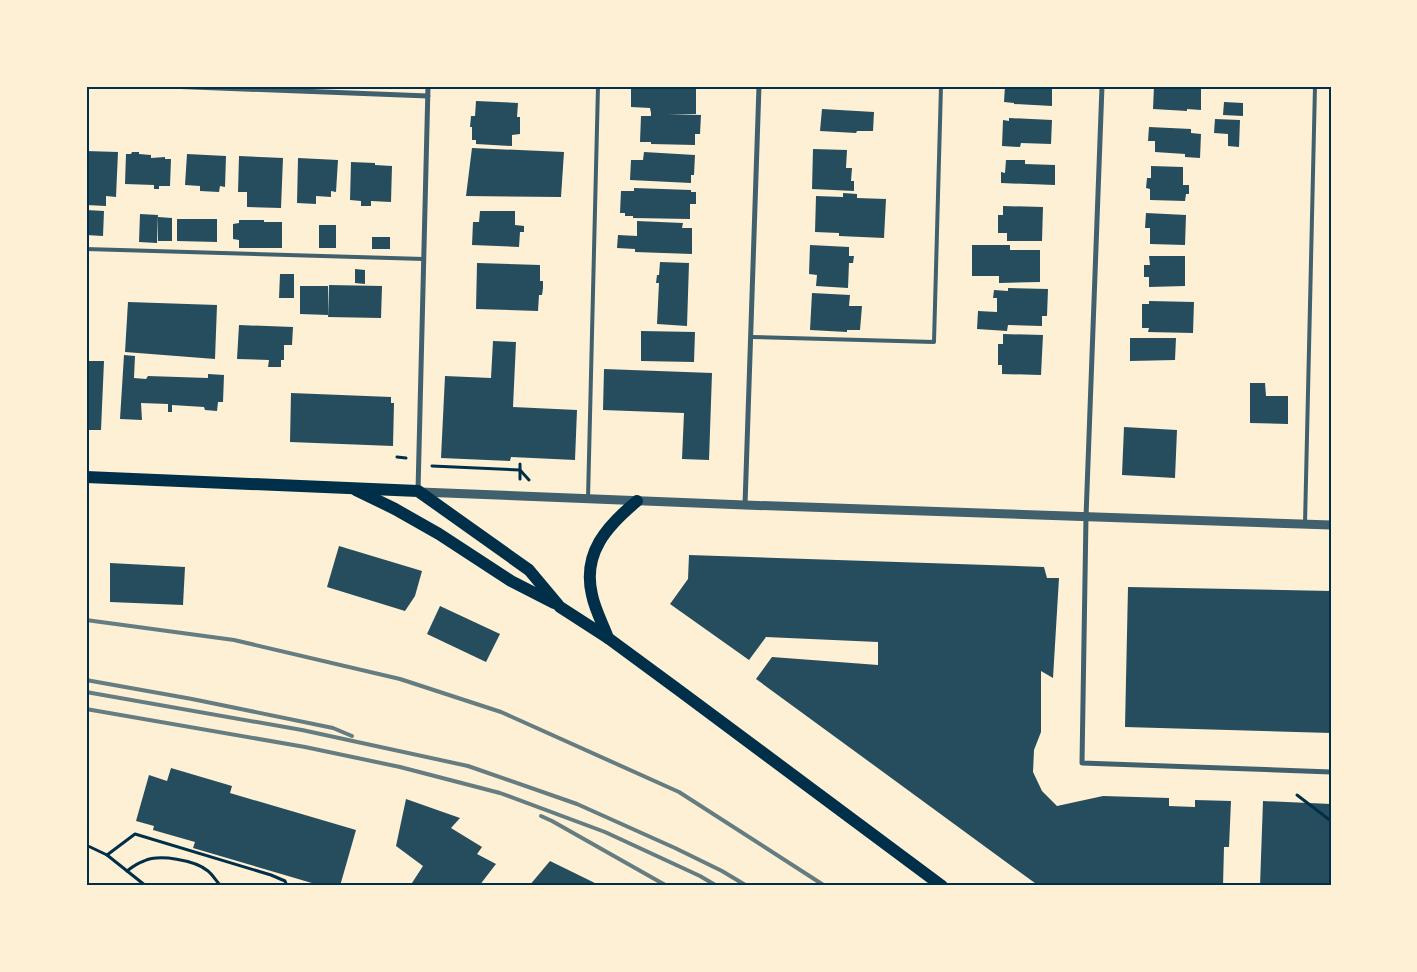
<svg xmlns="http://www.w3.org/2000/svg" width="1417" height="972" font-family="Poppins,sans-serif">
<rect width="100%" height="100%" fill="#fdf0d5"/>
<!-- building -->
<g fill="#264d5e">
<path d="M631 86H696V114H668L701 115 700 134H695V145L651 144V142H640L641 116H651V113L650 108 631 107Z"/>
<path d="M1005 86H1052V106L1014 104V103L1004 102Z"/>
<path d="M1154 86 1201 87V110L1187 109V111L1153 109Z"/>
<path d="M476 101 518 103 517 117H520V134L512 135V146L476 144V140H472V127H470L471 116H475Z"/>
<path d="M1224 102 1243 103V116L1223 115Z"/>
<path d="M822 109 874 112 873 131H857L856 133 820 131Z"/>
<path d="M1009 118 1052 120 1051 144 1021 143 1020 147 1002 146 1003 120 1009 121Z"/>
<path d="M1215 119 1240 120 1239 147 1228 146V134L1214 133Z"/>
<path d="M1149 127 1191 129V133L1201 134 1200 158 1185 157V154L1155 152V141H1148Z"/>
<path d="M472 148 564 152 561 197 466 196Z"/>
<path d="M813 149 847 150 846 168H852L851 181H854V191L812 189Z"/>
<path d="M86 151 118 152 116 197 106 196V206L86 205Z"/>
<path d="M132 152H139V154L151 155V158L165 157V159H171L170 186H159V189H154V185L125 184 126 154H131Z"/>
<path d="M644 152 695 155 694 175H691V183L630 180 631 160H643Z"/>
<path d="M187 154 226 156 225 187 220 186 219 192 200 191V186L185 185Z"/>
<path d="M239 156 283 158 281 208 247 207V192H238Z"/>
<path d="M298 158 338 160 336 192 331 191V197L316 196V204L297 203Z"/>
<path d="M1006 160H1025V164L1055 165V185L1001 183V172L1005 173Z"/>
<path d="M351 162 375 163V165L392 166 391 202 371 201V206H361V201L350 200Z"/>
<path d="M1151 166 1183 167V185H1189V194H1186L1185 201 1150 200V189L1146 188 1147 178H1151Z"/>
<path d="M634 188 691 190V192H696V204H690V219L633 218V216H625V213H620L621 191H634Z"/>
<path d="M843 193 857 194V198L886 199 884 238 839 236V233L815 232 816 196 843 197Z"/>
<path d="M1003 206 1043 207 1042 241H1007V233H998V215H1003Z"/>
<path d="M86 210 104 211 103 236 86 235Z"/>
<path d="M480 211H515V225L524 226V232H520L519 247 472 245 473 222H479Z"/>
<path d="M1146 213 1186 215 1185 245 1150 244V228H1145Z"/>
<path d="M140 214 158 215 157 243 139 242Z"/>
<path d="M158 217 172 218V241H158Z"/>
<path d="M177 219H217V242L177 241Z"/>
<path d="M239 220H264V222H282V248H239V240L233 239V224L239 223Z"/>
<path d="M637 221 683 223 682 228H692V254L635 252V249L617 248 618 235 637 236Z"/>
<rect x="319" y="225" width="17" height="23"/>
<rect x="372" y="237" width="18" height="12"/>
<path d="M810 245 849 247V256H854L853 263H849L848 288 816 286 817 275 809 274Z"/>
<path d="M972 245H1010V250H1040V282L999 283V276H972Z"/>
<path d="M1149 256H1185V286L1149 287V277H1144V265H1150Z"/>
<path d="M660 262 689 263 687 326 657 324 659 283H656L657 275H659Z"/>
<path d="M477 263 540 265V281H543V288L542 295H539L538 311 476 309Z"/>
<path d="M355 269 365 270V284L355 283Z"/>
<path d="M280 274H294V298H279Z"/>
<path d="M329 285 382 286 381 318 328 317Z"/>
<path d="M300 286H328V315L300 314Z"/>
<path d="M1008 288 1048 289 1047 316H1042V326L1008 325 1007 331 977 329 978 311 997 312V298H993L994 290 1008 291Z"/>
<path d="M812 293 850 295 849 306H862L860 330H847V332L810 330Z"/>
<path d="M1149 301 1194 302 1193 333 1148 332 1149 328H1142V304H1149Z"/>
<path d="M128 302 217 305 215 359 125 352Z"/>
<path d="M239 325 293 327 292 345H284V360H281V367H268L269 360 237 359Z"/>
<path d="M641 331 695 332 694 362 641 361Z"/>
<path d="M1003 334 1043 335 1041 375 1002 374V365H998V344H1003Z"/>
<path d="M1130 338H1176L1175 360 1130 361Z"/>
<path d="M493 341 516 342 513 407 577 410 575 460 511 457 510 461 441 458 445 376 491 378Z"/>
<path d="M124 355 135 356 134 378 146 379 148 376 208 378V374L224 375 223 402H218L217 411 205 410 204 407 172 405V412H168V404L141 403 142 420 120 419Z"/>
<path d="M86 361H104L101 430H86Z"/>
<path d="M604 369 712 373 709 460 682 459 684 413 603 410Z"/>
<path d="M1250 383H1265L1266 396H1288V424L1250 423Z"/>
<path d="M291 393 391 397V403H394L393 446 290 442Z"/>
<path d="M1124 427 1177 430 1175 478 1122 475Z"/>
<path d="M339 546 422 571 415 596 405 611 327 587Z"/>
<path d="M689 555 1044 567 1047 578H1059L1053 678 1041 671V732L1034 750 1033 772 1042 791 1057 806 1103 796 1169 798V806L1195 807V800L1231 801 1229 847H1224L1223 886H1039L756 679 772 657 878 665V642L766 637 749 660 670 604 688 579Z"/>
<path d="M110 563 185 567 183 605 110 602Z"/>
<path d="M1128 587 1331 591V733L1125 727Z"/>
<path d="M440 606 500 634 486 662 427 634Z"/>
<path d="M171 768 232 786 230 793 356 830 340 886H322L193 848 195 842 153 830 154 826 136 821 149 775 167 781Z"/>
<path d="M406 799 460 818 451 828 482 847 477 854 496 864 479 886H410L423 866 396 846Z"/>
<path d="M1263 801 1331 804V886H1260Z"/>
<path d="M550 861 601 886H529Z"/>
</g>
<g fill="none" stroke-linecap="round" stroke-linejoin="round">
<!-- path -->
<g stroke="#003049" stroke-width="3">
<path d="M822 86 841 87"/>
<path d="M397 457 406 458"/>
<path d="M432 466 520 470 529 480"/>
<path d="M520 479V464"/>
<path d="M1297 795 1331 821"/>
<path d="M86 845 107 855 146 886"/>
<path d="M107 855 135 834 271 875 285 881 287 886"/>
<path d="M127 871C132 867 138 863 144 861 159 854 195 860 208 871 213 875 216 881 221 886"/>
</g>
<!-- service -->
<g stroke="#3f606c" stroke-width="4">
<path d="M86 249 424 259"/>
<path d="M751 337 934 342 941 86"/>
<path d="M588 499 598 86"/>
<path d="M1305 524 1315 86"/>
</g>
<!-- minor -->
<g stroke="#3f606c" stroke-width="5">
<path d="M168 86 428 96"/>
<path d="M1102 86 1086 517 1082 763 1331 772"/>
<path d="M418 491 428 86"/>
<path d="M745 505 759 86"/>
</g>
<!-- tertiary -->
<path stroke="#3f606c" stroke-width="9" d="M420 492 745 505 1331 525"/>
<!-- primary -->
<g stroke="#003049" stroke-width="12">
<path d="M86 477 418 491 529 570 560 607 608 638 680 691 942 886"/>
<path d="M356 490 395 509 439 534 511 581 554 603"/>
<path d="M608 638C603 624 595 610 592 595 582 553 607 526 637 501"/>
</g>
<!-- rail -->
<g stroke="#657d81" stroke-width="4">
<path d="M86 620 234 640 400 679 501 712 679 792 825 886"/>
<path d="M86 680 192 699 333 728 352 736"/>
<path d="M86 692 302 730 468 766 577 804 675 848 722 871 747 886"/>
<path d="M86 709 305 747 400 767 500 793 605 832 700 876 717 886"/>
<path d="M541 816 552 821 667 886"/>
</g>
</g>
<!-- border -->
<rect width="1417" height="972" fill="none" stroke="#fdf0d5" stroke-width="175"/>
<rect x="88" y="88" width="1242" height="796" fill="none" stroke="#003049" stroke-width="2"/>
</svg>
